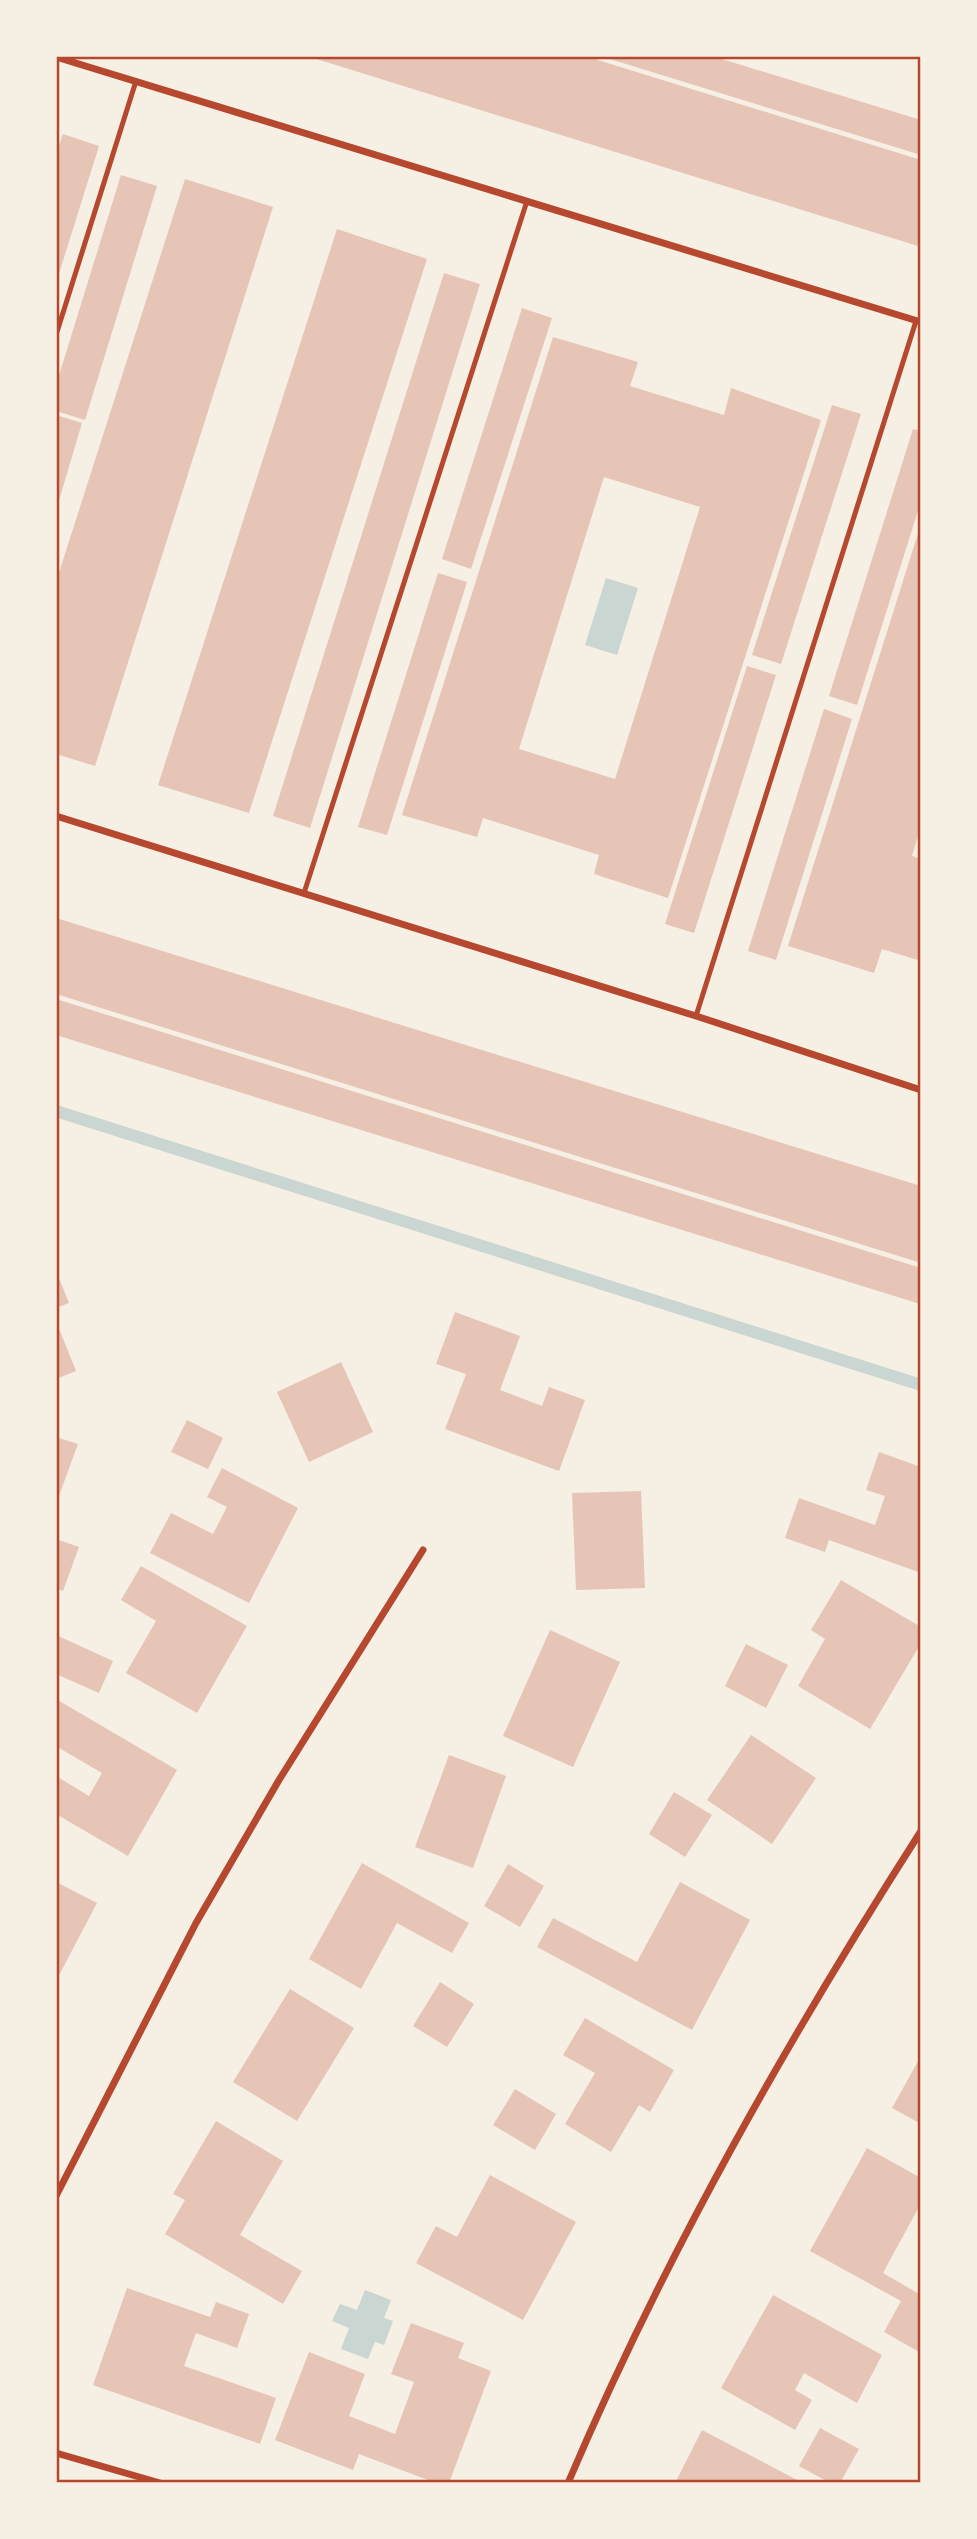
<svg xmlns="http://www.w3.org/2000/svg" width="977" height="2539" font-family="'IBM Plex Sans',sans-serif">
<rect width="100%" height="100%" fill="#f6efe4"/>
<!-- water -->
<g fill="#c9d6d2">
<path d="M606 578 638 588 617 655 585 645Z"/>
<path d="M365 2290 391 2300 384 2318 393 2321 384 2345 375 2342 368 2359 341 2349 349 2328 332 2321 340 2304 357 2310Z"/>
</g>
<g fill="none" stroke-linecap="round" stroke-linejoin="round">
<!-- stream -->
<path stroke="#c9d6d2" stroke-width="12" d="M56 1111 921 1385"/>
</g>
<!-- building -->
<g fill="#e6c5b7" fill-rule="evenodd">
<path d="M307 56H585L921 160V247Z"/>
<path d="M600 56H712L921 120V155Z"/>
<path d="M63 134 99 146 57 280 56 155Z"/>
<path d="M121 175 157 186 85 420 56 411V385Z"/>
<path d="M185 179 273 207 95 766 56 754V582Z"/>
<path d="M337 229 427 259 249 813 158 785Z"/>
<path d="M444 273 480 284 310 828 273 816Z"/>
<path d="M522 308 552 318 471 569 442 559Z"/>
<path d="M553 337 638 362 630 386 724 415 731 388 821 420 668 898 594 874 599 855 483 818 477 837 402 815ZM604 477 700 507 615 779 519 749Z"/>
<path d="M832 405 861 414 781 664 752 655Z"/>
<path d="M56 415 82 423 57 507H56Z"/>
<path d="M913 429 921 431V501L857 705 829 696Z"/>
<path d="M920 527 921 826 912 856 921 859V961L882 949 874 973 788 946Z"/>
<path d="M438 573 467 582 387 835 358 827Z"/>
<path d="M747 666 776 675 694 933 665 924Z"/>
<path d="M824 709 852 719 776 960 748 951Z"/>
<path d="M56 918 921 1186V1263L56 994Z"/>
<path d="M56 999 921 1268 920 1304 56 1035Z"/>
<path d="M56 1271 69 1303 56 1308Z"/>
<path d="M455 1312 520 1336 500 1390 542 1406 549 1387 585 1400 559 1471 445 1429 466 1374 436 1364Z"/>
<path d="M56 1321 76 1371 56 1379Z"/>
<path d="M341 1362 373 1432 309 1462 277 1392Z"/>
<path d="M187 1420 223 1438 208 1469 171 1452Z"/>
<path d="M56 1437 78 1444 56 1504Z"/>
<path d="M879 1452 921 1467V1573L829 1540 825 1552 785 1538 799 1498 875 1525 885 1496 866 1490Z"/>
<path d="M222 1468 298 1508 249 1603 150 1553 171 1513 213 1534 227 1507 207 1497Z"/>
<path d="M641 1491 645 1588 576 1590 572 1493Z"/>
<path d="M56 1539 79 1547 63 1591 56 1588Z"/>
<path d="M141 1566 247 1626 197 1713 126 1673 156 1621 121 1600Z"/>
<path d="M841 1580 921 1627V1643L870 1729 798 1686 825 1639 811 1630Z"/>
<path d="M550 1630 620 1662 573 1767 503 1736Z"/>
<path d="M56 1635 113 1661 99 1693 56 1674Z"/>
<path d="M746 1644 788 1665 766 1708 725 1686Z"/>
<path d="M56 1699 177 1770 128 1856 56 1814V1776L89 1796 102 1773 56 1746Z"/>
<path d="M751 1735 816 1778 772 1844 707 1800Z"/>
<path d="M449 1755 506 1776 473 1868 415 1847Z"/>
<path d="M674 1792 712 1815 685 1857 649 1834Z"/>
<path d="M362 1863 469 1923 452 1953 397 1923 361 1989 309 1959Z"/>
<path d="M508 1864 544 1886 520 1927 484 1906Z"/>
<path d="M56 1882 97 1903 56 1981Z"/>
<path d="M680 1882 750 1920 692 2030 537 1947 553 1918 637 1962Z"/>
<path d="M440 1982 474 2004 447 2047 413 2026Z"/>
<path d="M290 1989 354 2028 297 2121 233 2082Z"/>
<path d="M585 2018 674 2070 650 2112 639 2105 611 2152 565 2124 595 2073 563 2055Z"/>
<path d="M921 2056V2124L892 2108Z"/>
<path d="M515 2089 556 2114 535 2150 493 2125Z"/>
<path d="M216 2121 283 2161 240 2235 302 2271 283 2304 165 2234 185 2200 173 2194Z"/>
<path d="M867 2148 921 2178V2203L883 2273 921 2295V2353L884 2332 901 2301 810 2251Z"/>
<path d="M490 2175 576 2222 523 2320 416 2263 436 2226 457 2237Z"/>
<path d="M127 2288 210 2317 216 2302 249 2314 237 2348 196 2333 184 2366 276 2398 260 2444 93 2385Z"/>
<path d="M773 2295 882 2355 857 2403 804 2373 795 2390 812 2400 795 2430 721 2388Z"/>
<path d="M411 2323 464 2343 458 2358 491 2371 449 2483H436L359 2454 353 2470 275 2440 309 2352 365 2374 349 2416 395 2434 414 2382 391 2374Z"/>
<path d="M820 2428 859 2449 840 2483H830L799 2466Z"/>
<path d="M702 2430 803 2483H675Z"/>
</g>
<g fill="none" stroke-linecap="round" stroke-linejoin="round">
<!-- service -->
<g stroke="#b5482f" stroke-width="5">
<path d="M56 335 136 81"/>
<path d="M304 893 527 201"/>
<path d="M696 1016 916 321"/>
</g>
<!-- minor -->
<g stroke="#b5482f" stroke-width="7">
<path d="M56 57 921 322"/>
<path d="M56 816 696 1016 921 1090"/>
<path d="M56 2196 196 1923 279 1780 423 1550"/>
<path d="M56 2453 160 2483"/>
<path d="M568 2483C665 2255 788 2039 921 1831"/>
</g>
</g>
<!-- border -->
<rect width="977" height="2539" fill="none" stroke="#f6efe4" stroke-width="116"/>
<rect x="58" y="58" width="861" height="2423" fill="none" stroke="#b5482f" stroke-width="2.5"/>
</svg>
